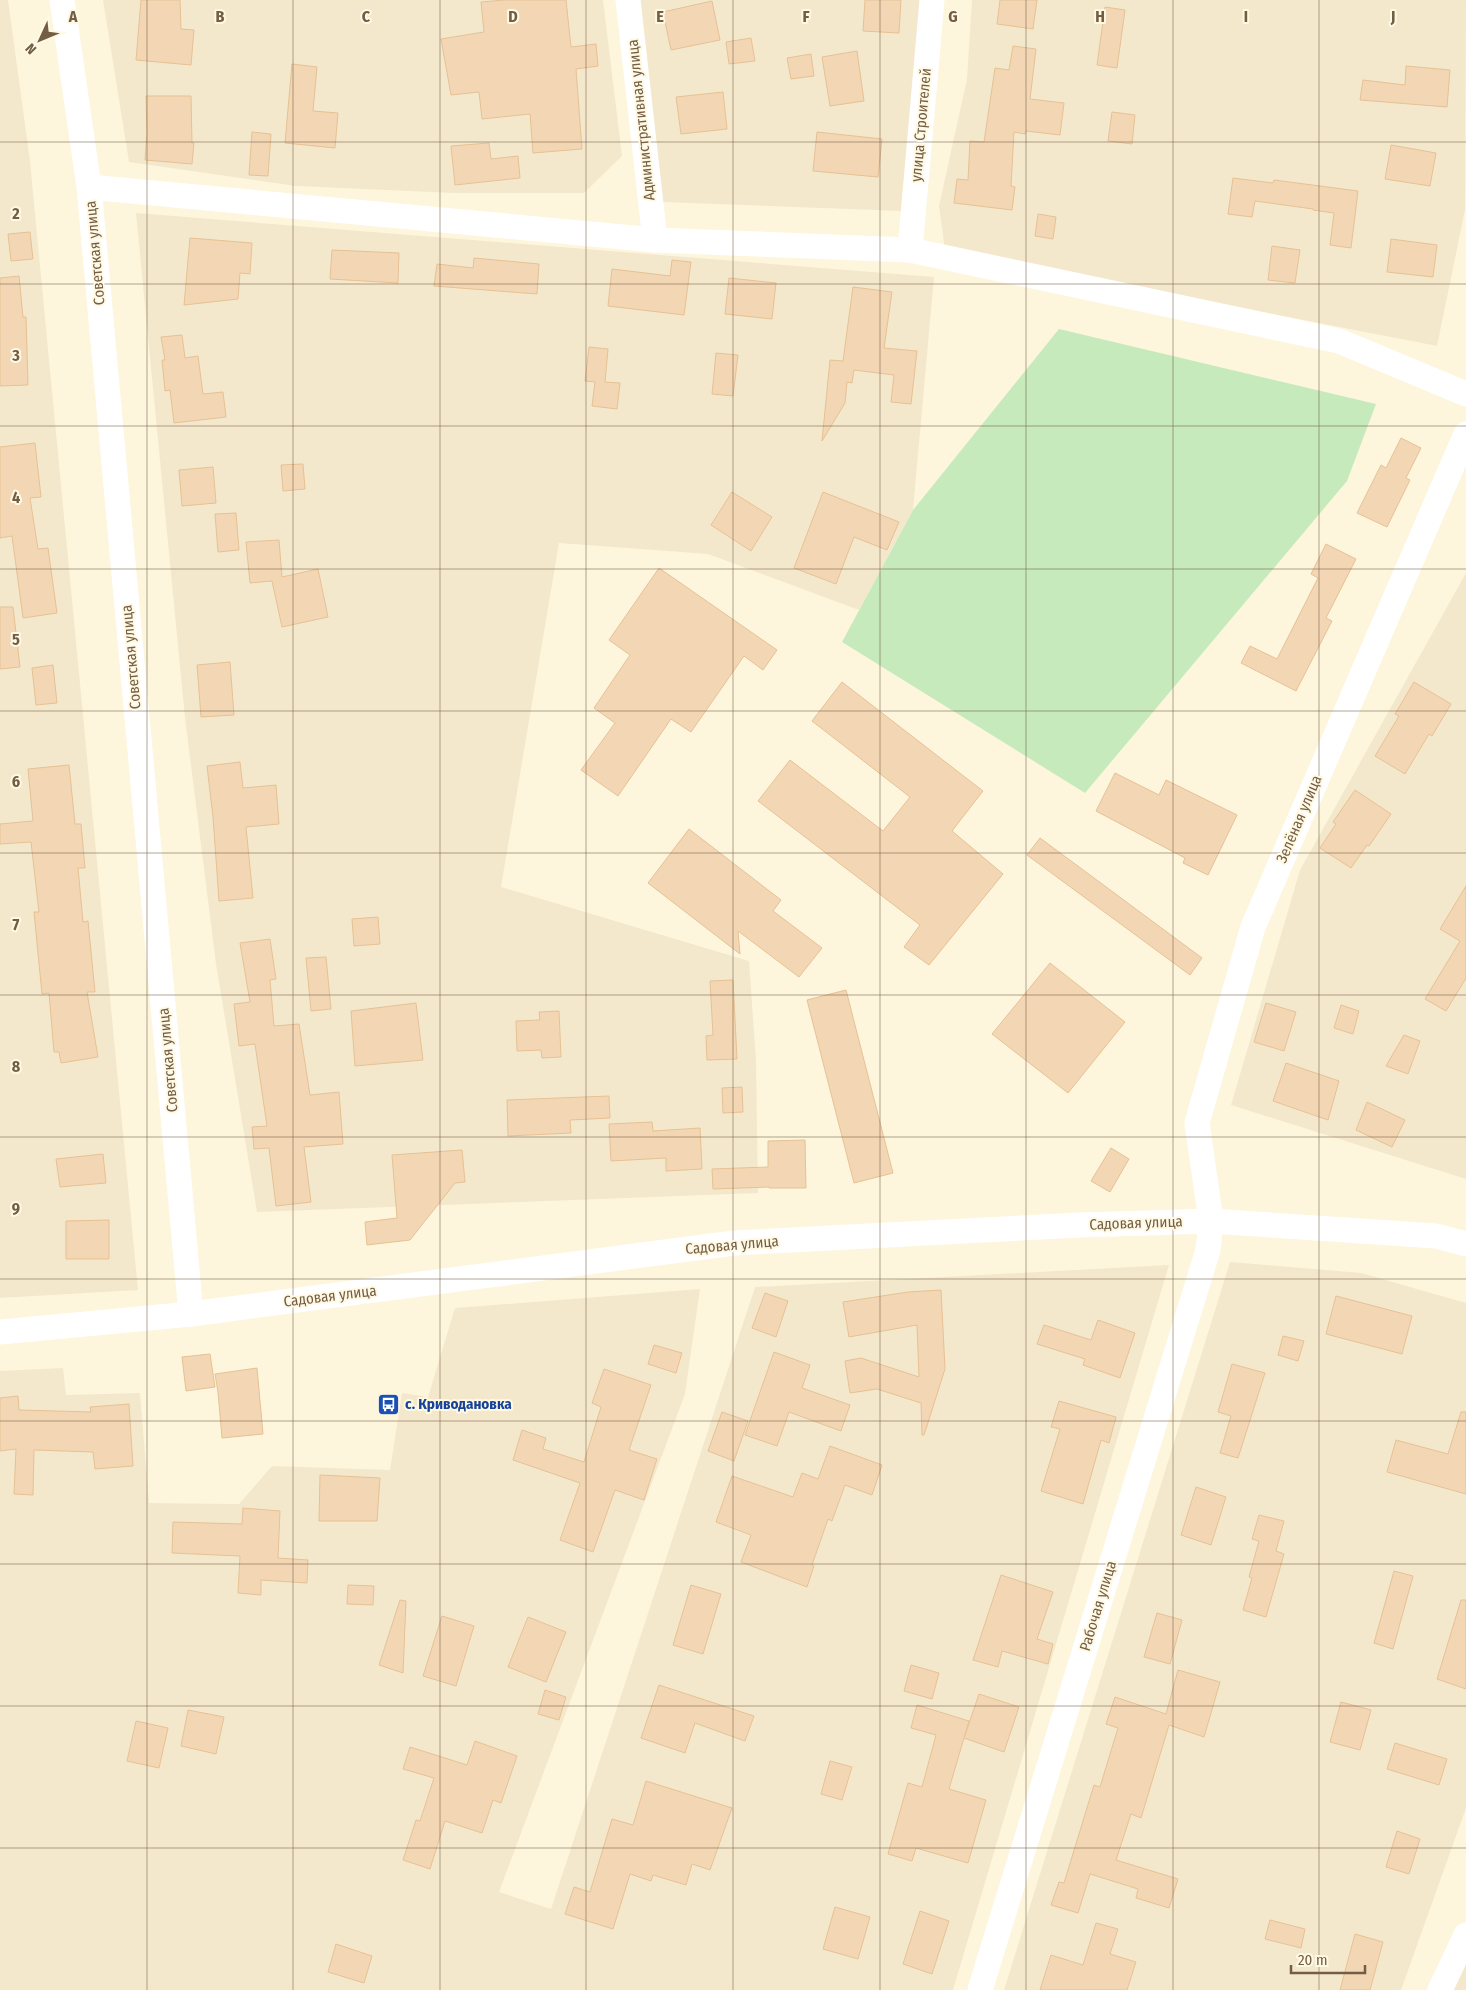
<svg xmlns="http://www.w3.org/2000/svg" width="1466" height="1990" font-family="'Fira Sans Condensed',sans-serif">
<rect width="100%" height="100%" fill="#fdf6dd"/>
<!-- residential -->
<g fill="#f4e8cc">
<path d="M0 0H8L30 161 138 1290 0 1298Z"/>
<path d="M103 0H603L622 156 584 193H453L296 186 129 162Z"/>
<path d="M640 0H921L901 211 663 202Z"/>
<path d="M972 0H1466L1465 210 1437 346 945 250 939 206 967 79Z"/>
<path d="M136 213 934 277 913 510 859 610 708 554 559 543 501 887 749 961 756 1060 758 1193 257 1212 216 964 185 718Z"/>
<path d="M1466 573V1179L1231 1105 1300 870Z"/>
<path d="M1230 1262 1361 1273 1466 1303V1808L1401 1990H1004Z"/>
<path d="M1169 1265 953 1990H0V1371L63 1368 66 1395 140 1393 149 1503 239 1504 272 1466 390 1470 402 1393 428 1397 455 1308 700 1289 685 1394 499 1892 551 1909 755 1287Z"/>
<path d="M1466 1935V1990H1440Z"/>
</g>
<!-- green -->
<path fill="#c7eabc" d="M1059 329 1376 404 1347 481 1085 793 842 642 913 510Z"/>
<!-- building -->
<g fill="#f3d7b4" stroke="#e6c194">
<path d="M141 0H180L181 29 194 30 191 65 136 60Z"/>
<path d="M504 0H566L571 47 596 44 598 66 576 69 582 149 533 153 530 114 482 119 479 92 451 95 441 39 484 32 481 2Z"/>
<path d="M865 0H901L899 33 863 31Z"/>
<path d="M1000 0H1037L1033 29 997 24Z"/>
<path d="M712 1 720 40 671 50 663 12Z"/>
<path d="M1105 7 1125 10 1117 68 1097 65Z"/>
<path d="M751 38 755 61 729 64 726 42Z"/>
<path d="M1013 46 1036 49 1030 99 1064 103 1060 135 1026 131 1025 134 1014 132 1011 186 1015 187 1012 210 954 203 957 179 968 180 970 141 984 142 995 68 1009 70Z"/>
<path d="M857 51 864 101 830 106 822 57Z"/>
<path d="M811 54 814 76 791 79 787 58Z"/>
<path d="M292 64 317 67 313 111 338 113 335 148 285 143Z"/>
<path d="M1406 66 1450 70 1447 107 1360 100 1363 80 1405 85Z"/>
<path d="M723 92 727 129 681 134 676 97Z"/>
<path d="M146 96H191L192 143H194L192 164 145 160 147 133Z"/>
<path d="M1112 112 1135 115 1132 144 1108 141Z"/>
<path d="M252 132 271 134 268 176 249 175Z"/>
<path d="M817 132 882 139 878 177 813 171Z"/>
<path d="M489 143 491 159 518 156 520 178 455 185 451 146Z"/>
<path d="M1391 145 1436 153 1430 186 1385 179Z"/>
<path d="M1233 178 1273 183 1274 180 1358 191 1351 248 1330 245 1334 213 1313 210V209L1255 201 1252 217 1228 214Z"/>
<path d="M1038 214 1056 217 1053 239 1035 236Z"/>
<path d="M30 232 33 259 11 261 8 234Z"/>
<path d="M190 238 252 243 250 274 240 273 238 299 184 305Z"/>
<path d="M1391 239 1437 245 1433 277 1387 272Z"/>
<path d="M1272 246 1300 250 1295 283 1268 280Z"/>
<path d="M332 250 399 253 398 283 330 279Z"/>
<path d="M474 258 539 264 537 294 434 286 437 264 473 268Z"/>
<path d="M672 260 691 262 684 315 608 306 612 269 670 276Z"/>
<path d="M19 276 23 317H26L28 385 0 386V278Z"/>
<path d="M729 278 776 283 772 319 725 314Z"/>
<path d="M853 287 892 292 884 348 917 351 911 404 891 402 894 375 854 370 852 383 847 382 845 403 822 441 830 360 843 361Z"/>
<path d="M182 335 185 358 198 356 203 394 223 392 226 417 174 423 170 390 165 391 162 360H165L161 337Z"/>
<path d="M589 347 608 349 605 382 620 383 617 409 592 406 595 382 585 381Z"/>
<path d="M716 353 738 355 733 396 712 394Z"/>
<path d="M1401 438 1421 448 1406 478 1410 480 1387 527 1357 513 1381 465 1386 468Z"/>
<path d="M35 443 41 497 30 498 38 549 48 548 57 613 23 618 12 536 0 538V447Z"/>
<path d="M303 464 305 489 283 491 281 465Z"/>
<path d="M213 467 216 503 182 506 179 470Z"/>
<path d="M732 492 772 517 751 551 711 525Z"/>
<path d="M823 492 899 522 887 550 854 537 836 584 794 568Z"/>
<path d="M236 513 239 550 218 552 215 514Z"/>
<path d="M279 540 282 577 318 569 328 617 282 627 272 581 250 583 246 542Z"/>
<path d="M1326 544 1356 559 1326 618 1332 621 1296 691 1241 663 1250 646 1277 659 1318 578 1311 574Z"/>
<path d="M659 568 777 650 763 670 744 656 691 732 671 719 618 796 581 770 615 723 594 708 630 655 609 640Z"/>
<path d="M0 607H13L20 667 0 669Z"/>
<path d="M230 662 234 715 201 717 197 665Z"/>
<path d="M53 665 57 703 36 705 32 668Z"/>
<path d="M842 682 983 791 952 831 1003 874 929 965 904 947 920 925 758 801 790 760 883 831 910 797 812 721Z"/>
<path d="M1414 682 1451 704 1432 736 1429 734 1405 774 1375 756 1399 716 1395 714Z"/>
<path d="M240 762 243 788 276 785 279 824 246 827 253 898 219 901 213 817 207 766Z"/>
<path d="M69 765 75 824H81L85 868H78L83 922 88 921 95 992H87L98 1057 61 1063 59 1052H54L49 993 42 994 34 912H39L31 842 0 844V824L33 821 28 769Z"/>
<path d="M1115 773 1159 795 1166 780 1237 815 1208 875 1183 863 1185 858 1096 811Z"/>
<path d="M1355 790 1391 814 1369 846 1367 845 1351 868 1320 848 1336 824 1333 822Z"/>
<path d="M689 829 781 900 773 911 822 948 799 977 738 931 740 954 648 883Z"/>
<path d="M1040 838 1202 958 1190 975 1027 855Z"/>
<path d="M1466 886V978L1446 1011 1425 999 1460 941 1440 929Z"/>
<path d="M378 917 380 944 354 946 352 919Z"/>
<path d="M270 939 276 979 270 980 274 1026 299 1024 310 1095 339 1092 343 1144 304 1147 311 1202 276 1206 269 1148 254 1149 252 1127 267 1126 255 1044 239 1046 234 1004 250 1002 240 943Z"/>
<path d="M326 957 331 1009 311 1011 306 958Z"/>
<path d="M1050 963 1125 1022 1068 1093 992 1034Z"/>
<path d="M733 980 737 1059 707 1060 706 1036 713 1035 710 981Z"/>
<path d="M846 990 893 1173 854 1183 807 1000Z"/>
<path d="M416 1003 423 1060 355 1066 351 1011Z"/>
<path d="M1266 1003 1296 1012 1284 1051 1254 1042Z"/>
<path d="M1341 1005 1359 1011 1353 1034 1334 1028Z"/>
<path d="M559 1011 561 1057 542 1058 541 1050 517 1051 516 1021 540 1020 539 1012Z"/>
<path d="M1404 1035 1420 1041 1408 1074 1386 1066Z"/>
<path d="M1286 1063 1339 1081 1328 1120 1273 1101Z"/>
<path d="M742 1087 743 1112 723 1113 722 1088Z"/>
<path d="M609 1096 610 1118 570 1120 571 1133 508 1136 507 1100Z"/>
<path d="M1367 1102 1405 1120 1392 1147 1356 1130Z"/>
<path d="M652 1122 653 1131 700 1128 702 1169 666 1171V1158L611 1161 609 1124Z"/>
<path d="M805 1140 806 1188H769V1187L713 1189 712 1169 768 1167V1141Z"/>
<path d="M1111 1148 1129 1159 1110 1192 1091 1181Z"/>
<path d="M462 1150 465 1182 455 1183 410 1240 367 1245 365 1222 397 1218 392 1155Z"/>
<path d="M103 1154 106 1183 60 1187 56 1159Z"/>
<path d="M109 1220V1259H66V1221Z"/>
<path d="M941 1290 945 1369 924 1435H922L921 1403 877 1389 850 1393 845 1361 861 1358 919 1377 917 1325 849 1337 843 1302 908 1292Z"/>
<path d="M765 1293 788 1301 776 1337 752 1328Z"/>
<path d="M1336 1296 1412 1316 1402 1354 1326 1334Z"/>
<path d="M1098 1320 1135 1333 1120 1378 1083 1365 1085 1359 1037 1344 1044 1325 1091 1340Z"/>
<path d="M1283 1336 1304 1341 1298 1361 1278 1355Z"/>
<path d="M654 1345 682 1353 676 1373 648 1364Z"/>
<path d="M774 1352 810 1365 802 1388 850 1405 841 1431 789 1412 777 1446 745 1435Z"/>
<path d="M210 1354 215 1387 186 1391 182 1357Z"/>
<path d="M1232 1364 1265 1373 1238 1458 1220 1453 1231 1416 1218 1412Z"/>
<path d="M257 1368 263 1434 222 1438 218 1392 215 1374Z"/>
<path d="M604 1369 651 1385 629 1450 657 1459 644 1500 615 1490 593 1552 560 1540 580 1483 513 1460 522 1430 546 1438 543 1449 584 1462 601 1407 592 1403Z"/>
<path d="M18 1396 19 1410 91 1412 90 1407 129 1404 133 1466 95 1469 93 1452 34 1450 33 1495 14 1494 16 1449 0 1451V1398Z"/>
<path d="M1059 1401 1116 1417 1109 1443 1101 1440 1083 1504 1041 1491 1060 1429 1051 1427Z"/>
<path d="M722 1412 748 1421 734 1461 708 1451Z"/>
<path d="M1461 1412H1466V1494L1387 1472 1396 1440 1448 1454Z"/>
<path d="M830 1446 882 1465 872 1495 845 1485 832 1521 828 1519 812 1565 814 1566 807 1587 741 1562 751 1535 716 1522 732 1476 793 1497 802 1473 818 1479Z"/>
<path d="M320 1475 380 1478 377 1521H319Z"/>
<path d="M1196 1487 1226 1497 1211 1545 1181 1535Z"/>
<path d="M243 1508 280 1511 278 1558 308 1560 307 1583 261 1580V1595L238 1593 240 1556 172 1553 173 1522 242 1524Z"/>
<path d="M1259 1515 1284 1521 1276 1551 1284 1554 1266 1617 1243 1610 1252 1578 1249 1577 1259 1541 1252 1539Z"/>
<path d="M1394 1571 1413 1576 1393 1649 1374 1643Z"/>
<path d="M1001 1575 1053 1592 1037 1639 1053 1644 1048 1664 1002 1651 998 1667 973 1660Z"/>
<path d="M348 1585 374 1586 373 1605 347 1604Z"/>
<path d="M691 1585 721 1594 703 1654 673 1645Z"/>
<path d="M400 1600 406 1601 403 1673 379 1665Z"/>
<path d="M1461 1600H1466V1689L1437 1679Z"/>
<path d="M1157 1613 1182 1620 1170 1664 1144 1657Z"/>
<path d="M442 1616 474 1626 456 1686 423 1676Z"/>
<path d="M528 1617 566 1632 546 1682 508 1667Z"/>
<path d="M911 1665 939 1673 932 1699 904 1691Z"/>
<path d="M1178 1670 1220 1682 1204 1737 1169 1725 1141 1818 1131 1814 1116 1860 1178 1879 1169 1908 1136 1898 1138 1889 1090 1874 1078 1913 1051 1905 1059 1882 1064 1883 1094 1785 1100 1787 1118 1728 1106 1724 1115 1697 1166 1714Z"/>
<path d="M659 1685 754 1716 745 1741 695 1723 685 1753 641 1738Z"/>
<path d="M545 1690 566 1697 559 1720 538 1714Z"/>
<path d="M979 1694 1019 1707 1004 1752 964 1738Z"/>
<path d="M1341 1702 1371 1710 1360 1750 1330 1742Z"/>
<path d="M917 1705 969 1721 949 1789 986 1800 968 1863 916 1848 912 1861 888 1854 908 1783 922 1787 936 1735 911 1728Z"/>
<path d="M188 1710 224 1717 216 1754 181 1746Z"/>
<path d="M136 1721 168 1728 159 1768 127 1761Z"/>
<path d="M475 1741 517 1756 501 1803 493 1800 482 1833 445 1821 430 1869 403 1860 416 1820 420 1821 434 1778 403 1769 410 1747 467 1765Z"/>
<path d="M1395 1743 1447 1759 1439 1785 1387 1769Z"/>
<path d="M830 1761 852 1767 842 1800 821 1794Z"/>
<path d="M646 1781 732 1808 710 1870 692 1864 686 1885 653 1875 651 1881 630 1874 613 1929 565 1914 574 1887 590 1892 612 1819 633 1825Z"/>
<path d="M1397 1831 1420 1839 1409 1874 1386 1867Z"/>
<path d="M835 1907 870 1917 858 1959 823 1949Z"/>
<path d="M920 1911 949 1921 932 1974 903 1964Z"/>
<path d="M1270 1920 1305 1929 1301 1948 1265 1939Z"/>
<path d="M1096 1923 1118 1929 1110 1954 1136 1962 1127 1990H1040L1051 1955 1083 1965Z"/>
<path d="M1355 1934 1383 1942 1370 1990H1340Z"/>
<path d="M336 1944 372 1956 364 1983 328 1972Z"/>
</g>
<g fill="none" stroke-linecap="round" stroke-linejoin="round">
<!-- minor -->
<g stroke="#fff" stroke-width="25">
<path d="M62 0 89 187 191 1314"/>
<path d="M628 0 655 240"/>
<path d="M89 187 655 240 910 250 1339 341 1466 394"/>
<path d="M910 250 932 0"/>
<path d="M0 1332 191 1314 734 1243 1080 1225 1211 1221 1436 1236 1466 1244"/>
<path d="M980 1990 1208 1250 1211 1221 1197 1123 1253 927 1466 434"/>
<path d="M1440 1990 1466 1935"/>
</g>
</g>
<!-- grid -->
<path fill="none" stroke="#735d45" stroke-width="1" stroke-opacity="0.55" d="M147 0V1990M293 0V1990M440 0V1990M586 0V1990M733 0V1990M880 0V1990M1026 0V1990M1173 0V1990M1319 0V1990M0 142H1466M0 284H1466M0 426H1466M0 569H1466M0 711H1466M0 853H1466M0 995H1466M0 1137H1466M0 1279H1466M0 1421H1466M0 1564H1466M0 1706H1466M0 1848H1466"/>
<!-- icons -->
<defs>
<symbol id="bus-square" viewBox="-11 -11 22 22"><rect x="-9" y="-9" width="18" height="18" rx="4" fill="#1a4fb4" stroke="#fff9e4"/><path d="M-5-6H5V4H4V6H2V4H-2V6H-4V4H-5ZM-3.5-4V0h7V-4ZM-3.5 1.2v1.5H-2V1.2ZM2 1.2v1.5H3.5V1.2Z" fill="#fff"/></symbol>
</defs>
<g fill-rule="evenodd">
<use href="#bus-square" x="376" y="1392" width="25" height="25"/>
</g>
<g text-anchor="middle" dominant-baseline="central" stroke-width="4" stroke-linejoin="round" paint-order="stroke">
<!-- street labels -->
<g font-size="15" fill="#735d45" stroke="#fff9e4">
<text transform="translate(641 120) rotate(-96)">Административная улица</text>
<text transform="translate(921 125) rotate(-85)">улица Строителей</text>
<text transform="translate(95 253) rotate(-95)">Советская улица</text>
<text transform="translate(131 657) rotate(-95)">Советская улица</text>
<text transform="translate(1299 819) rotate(-67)">Зелёная улица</text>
<text transform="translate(168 1060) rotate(-95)">Советская улица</text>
<text transform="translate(1136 1223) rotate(-2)">Садовая улица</text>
<text transform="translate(732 1245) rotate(-5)">Садовая улица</text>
<text transform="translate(330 1296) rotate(-7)">Садовая улица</text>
<text transform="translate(1098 1606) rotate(-73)">Рабочая улица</text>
</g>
<!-- transit labels -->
<g font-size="15" font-weight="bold" fill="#164399" stroke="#fff9e4" text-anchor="start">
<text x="405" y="1404">с. Криводановка</text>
</g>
</g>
<g font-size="16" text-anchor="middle" font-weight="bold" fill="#735d45" stroke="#fff9e4" stroke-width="4" stroke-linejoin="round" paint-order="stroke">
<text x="73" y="22">A</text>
<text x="220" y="22">B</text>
<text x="366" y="22">C</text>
<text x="513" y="22">D</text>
<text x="660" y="22">E</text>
<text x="806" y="22">F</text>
<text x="953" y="22">G</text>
<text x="1100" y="22">H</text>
<text x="1246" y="22">I</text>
<text x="1393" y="22">J</text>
<text x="16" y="219">2</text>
<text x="16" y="361">3</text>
<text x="16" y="503">4</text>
<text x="16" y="645">5</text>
<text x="16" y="787">6</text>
<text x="16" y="930">7</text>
<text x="16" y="1072">8</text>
<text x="16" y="1214">9</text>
</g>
<!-- north arrow -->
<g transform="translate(40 40) rotate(226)" stroke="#fff9e4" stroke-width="4" paint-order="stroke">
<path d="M0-4L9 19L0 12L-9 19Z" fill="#735d45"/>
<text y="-8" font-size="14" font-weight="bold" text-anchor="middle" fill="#735d45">N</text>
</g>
<!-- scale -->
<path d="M1291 1965v8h74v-8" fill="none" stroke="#735d45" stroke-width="2.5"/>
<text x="1298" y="1965" font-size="15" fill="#735d45" stroke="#fff9e4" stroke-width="4" paint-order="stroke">20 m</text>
</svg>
